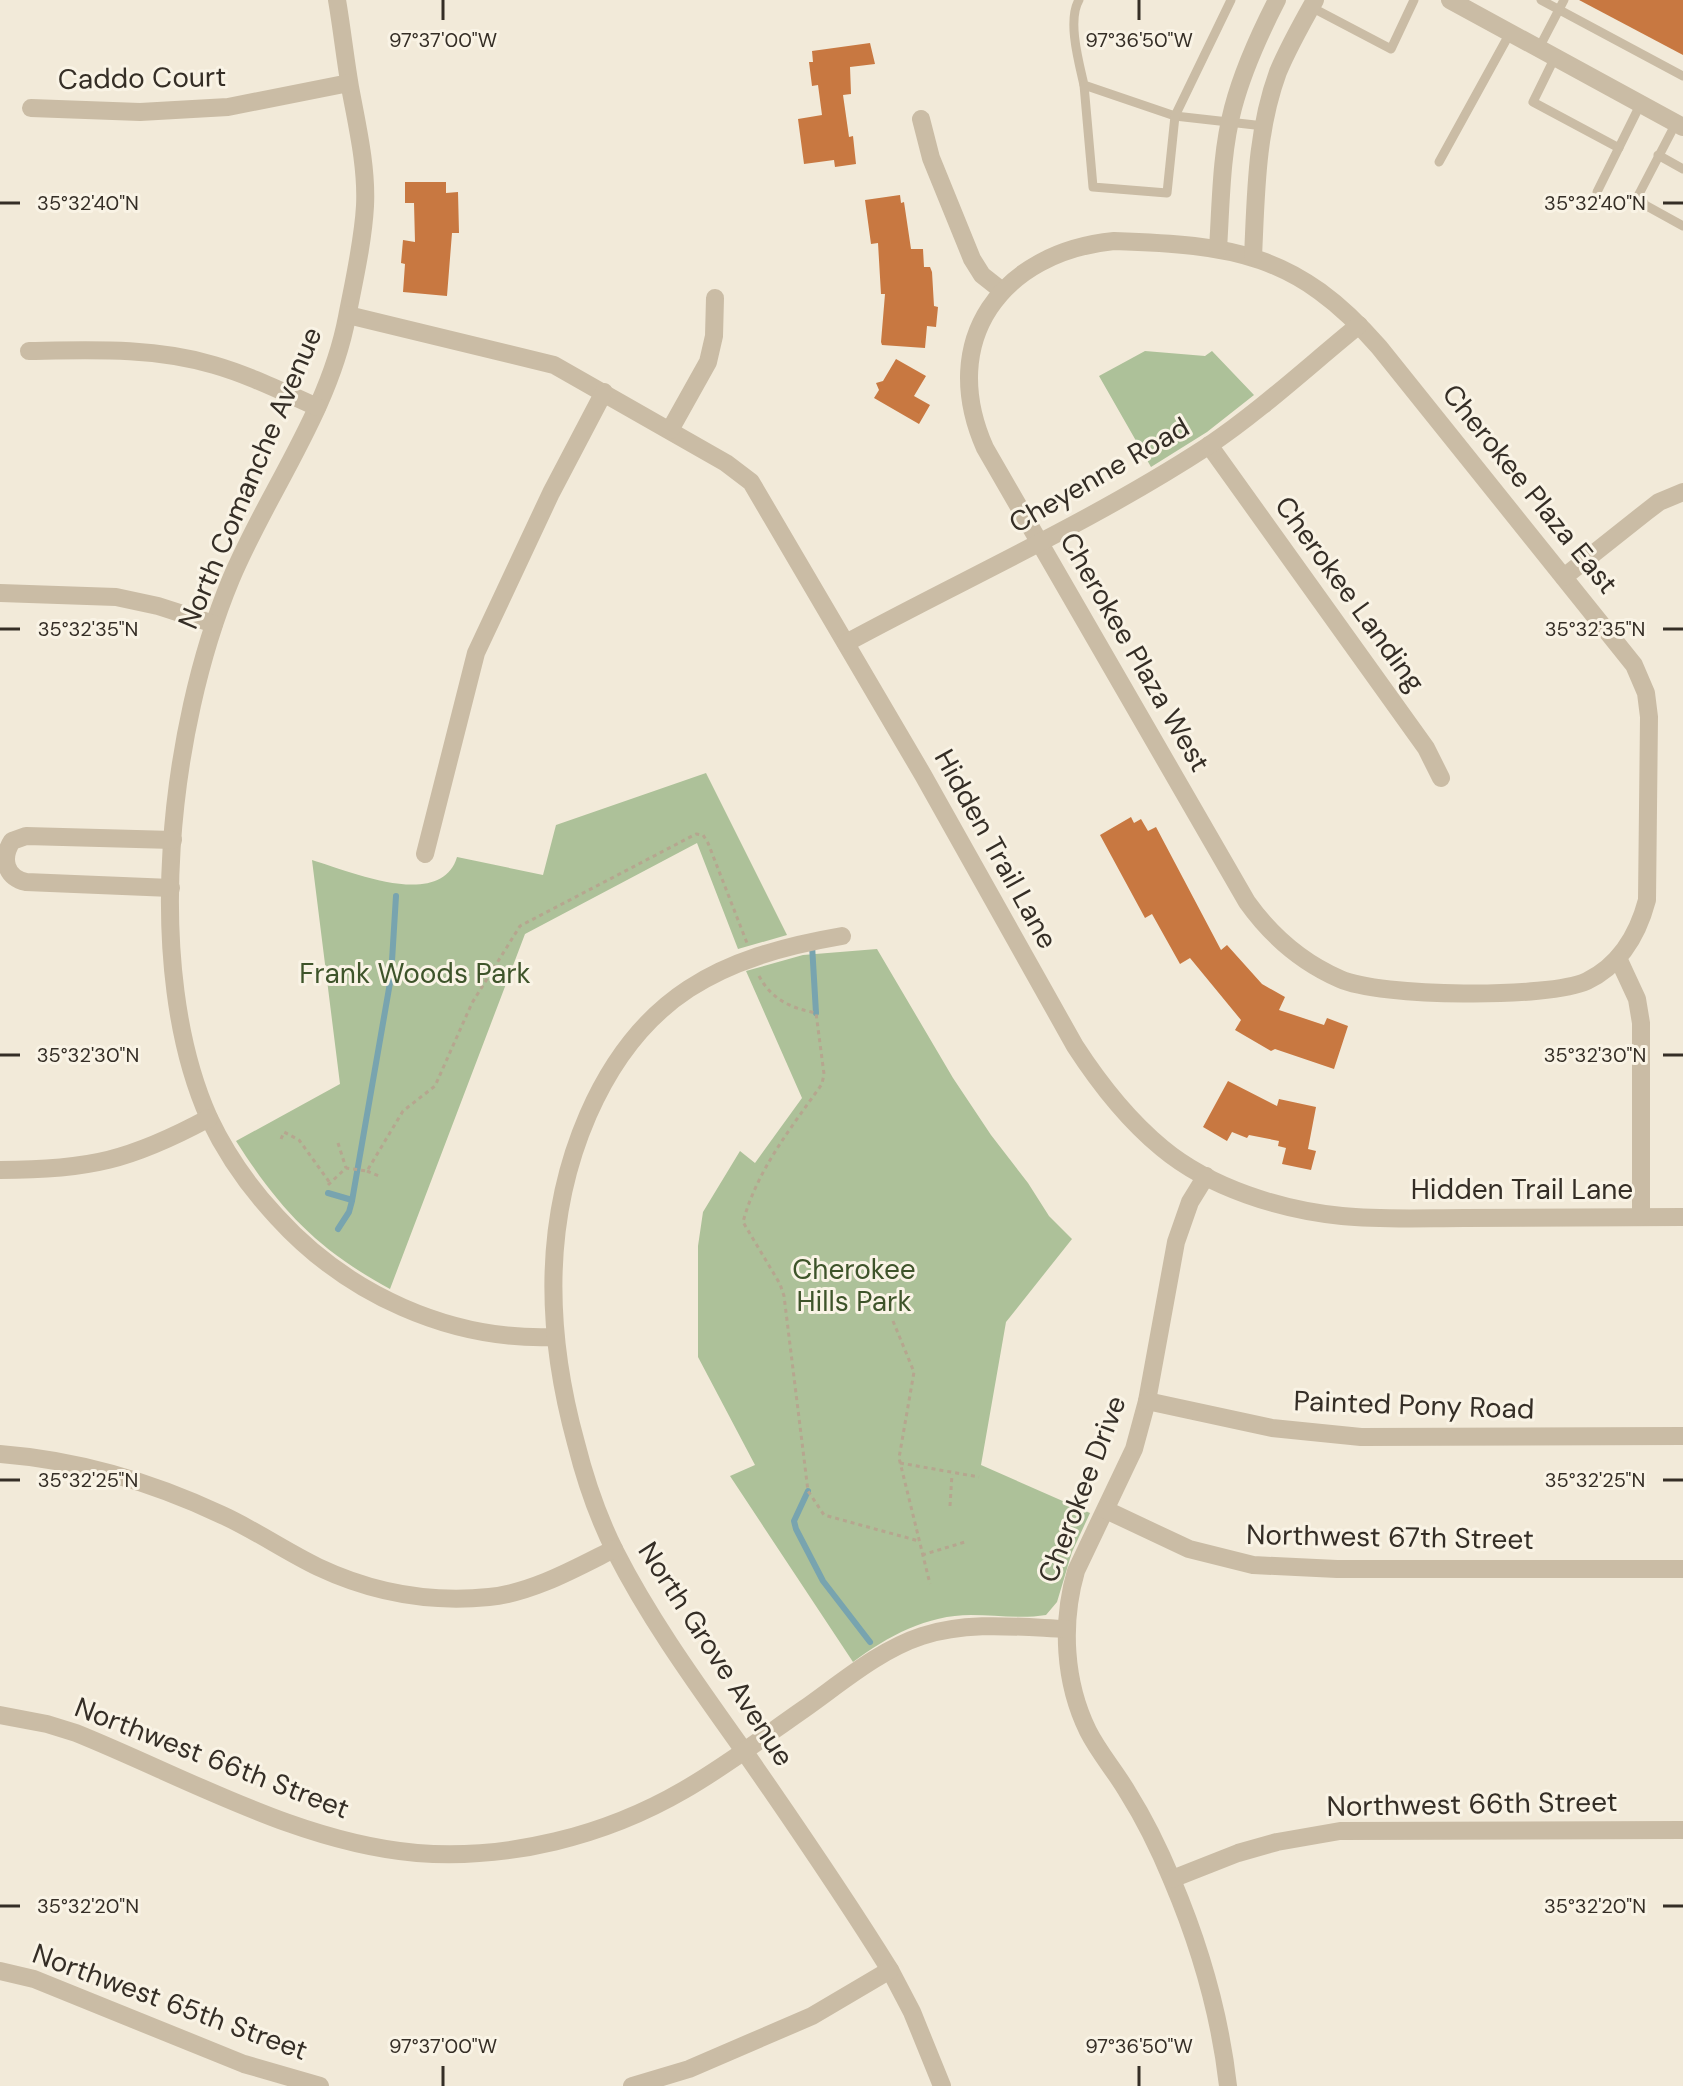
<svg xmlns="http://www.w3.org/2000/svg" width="1683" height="2086" font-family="'DM Sans',sans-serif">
<rect width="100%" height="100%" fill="#f2ead9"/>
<!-- green -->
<g fill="#adc199">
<path d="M1145 351 1205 356 1212 351 1254 395 1207 432 1151 467 1099 376Z"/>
<path d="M706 773 787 935 738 949 697 843 525 934 390 1289C318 1250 280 1210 236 1141L340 1084 312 860C349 871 441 911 457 857L543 875 556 825Z"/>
<path d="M877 949 953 1078 991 1135 1028 1183 1049 1216 1072 1239 1006 1322 981 1465 1090 1513 1072 1552 1057 1602 1046 1615C1022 1619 996 1615 971 1615 927 1615 888 1636 853 1662L730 1476 755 1465 698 1357V1246L703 1212 740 1151 755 1163 802 1098 746 971 803 955Z"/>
</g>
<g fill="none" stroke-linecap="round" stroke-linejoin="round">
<!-- stream -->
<g stroke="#78a4af" stroke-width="6">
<path d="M812 945 816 1013"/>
<path d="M328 1193 352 1200"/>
<path d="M338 1229 349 1212 352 1201 391 977 396 896"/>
<path d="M808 1491 794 1521 796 1529 823 1581 870 1642"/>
</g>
</g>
<!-- building -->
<g fill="#c87841">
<path d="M1579 0H1683V55Z"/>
<path d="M870 43 875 64 850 67 851 94 843 95 849 137 853 136 856 164 835 167 834 160 804 164 798 119 822 115 818 85 812 86 809 62H813L812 51Z"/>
<path d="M405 182H446V193L458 192 459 233H452L447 296 403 292 405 264 401 263 403 240 415 242 414 203H405Z"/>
<path d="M900 195 901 203 904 202 911 249H923L924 267H930L932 272 934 306 938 307 936 327 927 326 925 348 882 345 881 342 885 294H881L878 243 871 244 865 200Z"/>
<path d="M896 359 926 376 914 396 930 405 919 424 874 398 879 390 876 383 883 381Z"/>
<path d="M1131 817 1134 823 1141 819 1148 831 1156 827 1221 950 1227 945 1262 984 1285 997 1279 1010 1324 1025 1327 1018 1348 1026 1334 1069 1275 1049 1271 1051 1235 1030 1241 1020 1190 958 1180 964 1152 914 1145 918 1100 835Z"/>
<path d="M1228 1081 1277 1106 1279 1099 1316 1107 1308 1149 1316 1151 1311 1170 1282 1164 1286 1148 1278 1146 1279 1141 1249 1135 1247 1138 1232 1132 1227 1141 1203 1127Z"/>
</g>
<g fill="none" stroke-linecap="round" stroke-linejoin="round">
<!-- path -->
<g stroke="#b6a68f" stroke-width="3" stroke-dasharray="4 4" stroke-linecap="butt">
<path d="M759 976C772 1000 791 1008 816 1013L824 1074 822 1084C791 1128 757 1170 743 1222L780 1284 784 1296 808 1491 824 1515 919 1541"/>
<path d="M281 1139 284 1132 299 1140 330 1183"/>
<path d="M338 1143 346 1168"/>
<path d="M367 1171 379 1176"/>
<path d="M328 1185 346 1168 367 1171 403 1111 435 1086 472 1003 520 926 696 834 703 835 708 843 747 943"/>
<path d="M893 1321 914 1372 899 1458 930 1584"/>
<path d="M900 1463 979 1477"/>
<path d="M950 1506 952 1474"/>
<path d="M922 1555 965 1542"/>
</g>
<!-- service -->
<g stroke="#cabca5" stroke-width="9">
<path d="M1079 0C1067 20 1079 63 1084 85L1175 116 1264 126"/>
<path d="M1541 0 1683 76"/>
<path d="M1311 7 1391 49 1414 0"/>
<path d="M1539 48 1564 0"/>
<path d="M1555 57 1533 102 1619 148"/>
<path d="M1084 85 1093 187 1167 193 1175 116 1231 0"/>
<path d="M1676 123 1639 194 1645 205 1683 226"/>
<path d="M1658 155 1683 169"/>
<path d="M1439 162 1510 33"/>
<path d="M1597 192 1641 103"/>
</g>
<!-- minor -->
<g stroke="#cabca5" stroke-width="18">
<path d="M337 0C342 29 345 58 350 87 357 125 367 167 365 206 363 242 354 281 347 317 329 412 268 491 231 579 169 728 142 968 209 1118 226 1154 250 1188 277 1217 347 1294 450 1341 554 1337"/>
<path d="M1450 0 1683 127"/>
<path d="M31 108 140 112 228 107 349 83"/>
<path d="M921 119 931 158 972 259 982 275 1001 290"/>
<path d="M1114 241C1233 245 1297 253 1379 347L1634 665 1646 693 1649 717 1647 900C1638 934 1620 965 1587 981 1549 999 1379 997 1340 979 1301 962 1272 937 1247 902L985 448C937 340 1002 252 1114 241Z"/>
<path d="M1218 249C1221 202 1221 153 1233 108 1243 70 1259 35 1277 0"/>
<path d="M1253 257C1256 194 1256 132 1278 72 1288 48 1302 23 1315 0"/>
<path d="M348 315 554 365 726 463 751 482 923 775 1075 1046C1099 1083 1128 1120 1162 1148 1210 1188 1281 1210 1342 1216 1382 1220 1424 1218 1464 1218 1537 1217 1610 1217 1683 1217"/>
<path d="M29 351C90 350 154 347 214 365 249 375 283 392 317 407"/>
<path d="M670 430 708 362 714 336 715 298"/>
<path d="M1209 445 1426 748 1441 778"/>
<path d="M1564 577 1646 512 1659 502 1683 492"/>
<path d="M0 593 116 597 158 606 214 624"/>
<path d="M846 643C966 578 1093 521 1208 446 1259 412 1311 364 1359 325"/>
<path d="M425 854 476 653 551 493 604 392"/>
<path d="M171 888 26 882C5 877 1 858 12 841L26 836 173 840"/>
<path d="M842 936C720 957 640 996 588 1115 542 1221 546 1334 576 1443 585 1479 598 1517 615 1551 651 1622 698 1686 744 1751 794 1823 844 1896 890 1970L912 2012 942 2086"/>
<path d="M1618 958 1637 999 1641 1023V1217"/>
<path d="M0 1170C89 1170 131 1160 209 1118"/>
<path d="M1206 1176 1190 1202 1176 1242 1147 1401 1134 1449 1076 1571C1061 1623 1064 1682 1088 1731 1099 1753 1116 1772 1128 1793 1145 1820 1160 1851 1172 1880 1200 1946 1220 2015 1228 2086"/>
<path d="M1147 1401 1272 1428 1361 1437 1683 1436"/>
<path d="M0 1454C77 1460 152 1482 222 1515 255 1530 285 1551 318 1567 373 1593 429 1603 489 1597 532 1593 576 1568 614 1549"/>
<path d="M1106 1510 1189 1549 1253 1565 1337 1569H1683"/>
<path d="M0 1715 47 1724 76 1733C185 1777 299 1843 417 1853 509 1860 605 1836 684 1790 726 1766 765 1736 804 1709 841 1683 879 1650 922 1636 968 1621 1019 1627 1066 1629"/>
<path d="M1172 1879 1238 1853 1277 1842 1340 1831 1683 1830"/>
<path d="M0 1971 34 1979 244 2064 320 2086"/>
<path d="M632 2086 689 2069 812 2016 890 1970"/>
</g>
</g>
<!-- ticks -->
<path fill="none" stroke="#352e26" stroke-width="3" d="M443 0V20M1139 0V20M0 203H20M1663 203H1683M0 629H20M1663 629H1683M0 1055H20M1663 1055H1683M0 1480H20M1663 1480H1683M0 1906H20M1663 1906H1683M443 2066V2086M1139 2066V2086"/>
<g text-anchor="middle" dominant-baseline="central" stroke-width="6" stroke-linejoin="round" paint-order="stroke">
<!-- street labels -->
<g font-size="28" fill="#352e26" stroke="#f9f3e5">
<text transform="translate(142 78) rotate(-1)">Caddo Court</text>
<text transform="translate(1099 475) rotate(-30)">Cheyenne Road</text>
<text transform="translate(250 478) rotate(-67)">North Comanche Avenue</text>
<text transform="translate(1530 489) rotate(51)">Cherokee Plaza East</text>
<text transform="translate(1350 594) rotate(54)">Cherokee Landing</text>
<text transform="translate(1135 652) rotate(60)">Cherokee Plaza West</text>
<text transform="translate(996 849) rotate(61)">Hidden Trail Lane</text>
<text x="1522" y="1189">Hidden Trail Lane</text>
<text transform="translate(1414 1405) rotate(2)">Painted Pony Road</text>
<text transform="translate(1082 1489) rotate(-69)">Cherokee Drive</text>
<text transform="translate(1390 1537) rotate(1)">Northwest 67th Street</text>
<text transform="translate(716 1654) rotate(57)">North Grove Avenue</text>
<text transform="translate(212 1758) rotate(21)">Northwest 66th Street</text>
<text transform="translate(1472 1804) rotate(-1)">Northwest 66th Street</text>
<text transform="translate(170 2002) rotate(20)">Northwest 65th Street</text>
</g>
<!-- park labels -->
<g font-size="28" fill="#3e542a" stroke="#f9f3e5">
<text x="415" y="973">Frank Woods Park</text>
<text x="854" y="1269">Cherokee<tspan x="854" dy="32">Hills Park</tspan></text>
</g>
</g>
<g font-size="20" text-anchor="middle" fill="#352e26" stroke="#f9f3e5" stroke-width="6" stroke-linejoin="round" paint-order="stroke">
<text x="443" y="47">97°37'00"W</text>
<text x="1139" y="47">97°36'50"W</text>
<text x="88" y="210">35°32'40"N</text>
<text x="1595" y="210">35°32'40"N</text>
<text x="88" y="636">35°32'35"N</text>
<text x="1595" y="636">35°32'35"N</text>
<text x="88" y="1062">35°32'30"N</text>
<text x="1595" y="1062">35°32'30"N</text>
<text x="88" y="1487">35°32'25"N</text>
<text x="1595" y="1487">35°32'25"N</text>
<text x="88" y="1913">35°32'20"N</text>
<text x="1595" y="1913">35°32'20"N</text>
<text x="443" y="2053">97°37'00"W</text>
<text x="1139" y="2053">97°36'50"W</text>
</g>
</svg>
